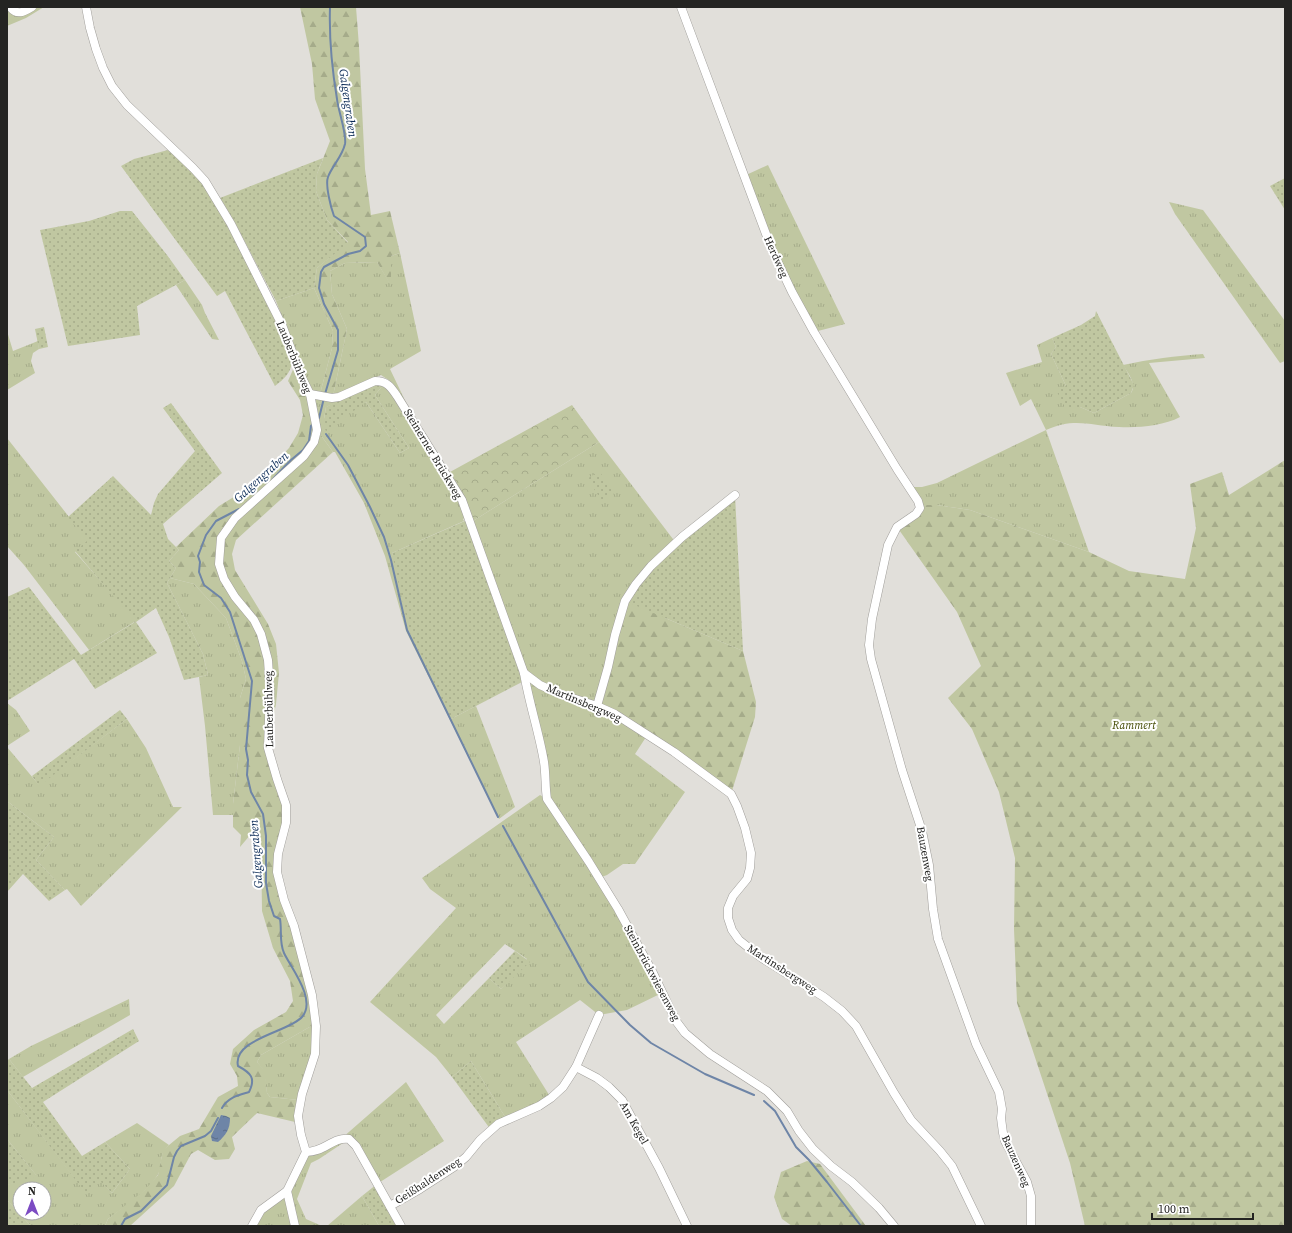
<svg xmlns="http://www.w3.org/2000/svg" width="1292" height="1233" font-family="'Source Serif 4',serif">
<defs>
<pattern id="grass-tufts" width="24" height="20" patternUnits="userSpaceOnUse"><rect width="24" height="20" fill="#c0c7a1"/><path d="M3 7l-1-3M5 7V3M7 7l1-3M15 17l-1-3M17 17v-4M19 17l1-3" fill="none" stroke="#a5ab8a"/></pattern>
<pattern id="forest-firs" width="22" height="20" patternUnits="userSpaceOnUse"><rect width="22" height="20" fill="#c0c7a1"/><path d="M5 1l3.5 6h-7zM16 11l3.5 6h-7z" fill="#a5ab8a"/></pattern>
<pattern id="park-crowns" width="20" height="18" patternUnits="userSpaceOnUse"><rect width="20" height="18" fill="#c0c7a1"/><path d="M2 6a3 3 0 1 1 6 0M12 15a3 3 0 1 1 6 0" fill="none" stroke="#a5ab8a"/></pattern>
<pattern id="garden-dots" width="8" height="8" patternUnits="userSpaceOnUse"><rect width="8" height="8" fill="#c0c7a1"/><path d="M2 2h.1M6 6h.1" fill="none" stroke="#a5ab8a" stroke-width="1.8" stroke-linecap="round"/></pattern>
<pattern id="water-ripples" width="26" height="14" patternUnits="userSpaceOnUse"><rect width="26" height="14" fill="#6e85a7"/><path d="M2 4q2-2 4 0t4 0M15 11q2-2 4 0t4 0" fill="none" stroke="#5a6d88"/></pattern>
</defs>
<rect width="100%" height="100%" fill="#e1dfda"/>
<!-- grass -->
<g fill="url(#grass-tufts)" fill-rule="evenodd">
<path d="M7 7H44L26 18 7 26Z"/>
<path d="M768 165 845 324 814 332 776 250 746 175Z"/>
<path d="M1169 202 1203 210 1285 321V361L1280 363 1175 214Z"/>
<path d="M400 253 421 351 390 369 411 413 390 381 381 375C365 381 350 390 333 396L347 329 332 294 330 271 345 263 377 262 391 285V256Z"/>
<path d="M185 280 202 305 205 313 219 340 212 339 176 285Z"/>
<path d="M314 288 333 331 332 348 320 394 313 391 308 383 276 301Z"/>
<path d="M7 331 13 351 38 341 39 349 33 353 31 361 35 373 7 390Z"/>
<path d="M1052 338 1056 347 1051 354 1066 386 1080 407 1094 413 1131 393C1137 384 1128 373 1123 365 1150 359 1176 356 1203 354L1205 358 1149 363 1180 417C1163 426 1138 428 1119 427 1090 426 1075 417 1046 430L1089 552 970 510 937 505 920 508 910 487H922L937 483 1046 430 1031 399 1020 406 1006 373 1042 362 1037 345Z"/>
<path d="M384 384 387 386 461 501 466 517 463 519 464 521 392 553 451 719 476 706 515 807 499 819 406 631 385 556 364 503 335 452H333L320 434 315 399 342 400 326 407 324 419 366 402 400 453 409 448 375 395Z"/>
<path d="M7 438 88 541 75 552 136 621 89 650 24 565 7 546Z"/>
<path d="M599 442 676 543 648 734 635 754 685 792 635 864H623L607 875 599 878 662 993 627 1010 599 1015 580 1000 516 1042 551 1098 507 1120 471 1061 452 1077 436 1057 370 1002 456 908 430 889 422 878 540 795 547 799 527 689 473 521ZM505 944 527 959 501 989 489 978 444 1024 436 1015Z"/>
<path d="M170 578 194 584 226 618 242 661 246 679 240 698V745L233 804V815H213L205 726 199 677 208 675 203 654 167 583Z"/>
<path d="M7 703 16 710 30 731 7 746Z"/>
<path d="M127 719 146 748 173 807H182L81 906 67 889 65 890 36 860 54 837 7 801V747L39 785Z"/>
<path d="M129 999 130 1015 23 1077 9 1059 31 1046Z"/>
<path d="M313 1025V1052L298 1100 270 1097 267 1093 264 1071 257 1062 261 1055Z"/>
<path d="M406 1082 444 1141 377 1184 349 1139 319 1159 311 1163 297 1199 306 1219 322 1226H252L261 1210 287 1191 303 1156 342 1138Z"/>
<path d="M7 1090 87 1194 99 1179 112 1193 130 1169 105 1142 137 1123 169 1145C157 1155 164 1166 157 1176 146 1194 125 1206 108 1219L105 1226H31L7 1200V1185L36 1175 7 1139ZM20 1189H44V1213H20Z"/>
<path d="M362 1196 379 1226H327Z"/>
</g>
<!-- forest -->
<g fill="url(#forest-firs)">
<path d="M300 7H356L359 46 365 169 371 215 390 211 400 253 391 256V286L377 262 345 263 330 271 332 294 347 329 333 396 320 394 332 348 333 331 314 288 317 268 348 242 327 220 316 191 317 174 330 141 315 99 312 64Z"/>
<path d="M295 365 320 434 333 452 236 540 232 554 235 570 268 624 276 644 279 673 276 704 267 749 285 805 276 872 310 995 313 1025 261 1055 257 1062 265 1071 267 1093 270 1097 298 1100 295 1122 257 1113 232 1137 235 1149 229 1159 215 1160 198 1150 191 1154 174 1186 130 1226H105L108 1219 145 1190 158 1175 163 1150 180 1136 199 1129 218 1097 238 1086 237 1076 230 1064 233 1049 254 1030 286 1012 293 1001 290 981 273 948 262 911 261 840 251 834 240 847 241 835 233 827V804L240 745V698L246 679 242 661 226 618 194 584 170 578 176 568 169 561 179 550 176 547 219 506 255 484 289 448 298 433 303 415 300 400 288 381Z"/>
<path d="M1285 460V1226H1085L1070 1163 1017 1003 1014 929 1015 858 999 792 972 729 948 698 981 666 957 612 897 527 920 508 926 505H937L970 510 1089 552 1129 571 1185 579 1196 528 1190 484 1222 472 1229 495Z"/>
<path d="M625 601 743 651 756 702 755 717 731 794 597 706Z"/>
<path d="M807 1161 820 1164 866 1226H792L782 1219 774 1197 781 1172Z"/>
</g>
<!-- park -->
<path fill="url(#park-crowns)" d="M572 405 599 442 473 521 465 498 450 472Z"/>
<!-- garden -->
<g fill="url(#garden-dots)">
<path d="M168 150 189 168 208 191 253 271 293 356C291 372 288 376 275 386L225 291 217 296 121 166 134 159Z"/>
<path d="M323 158 317 174 316 191 327 220 348 243 317 268 314 288 276 301 235 223 220 198Z"/>
<path d="M1285 178V210L1270 186Z"/>
<path d="M120 211H132L167 255 185 280 137 306 140 335 68 346 40 230 89 221Z"/>
<path d="M1096 311 1134 385 1131 393 1094 413 1080 407H1065L1056 390 1066 386 1051 354 1056 347 1052 338 1081 325 1095 316Z"/>
<path d="M44 327 48 347 39 349 35 329Z"/>
<path d="M371 384H384L375 395 409 448 400 453 366 402 326 431 321 421 324 419 326 407Z"/>
<path d="M171 403 222 473 163 524 168 539 179 550 169 561 176 568 167 583 203 654 208 675 184 680 169 637 156 608 136 622 157 653 95 689 74 659 7 701V597L29 587 81 655 135 622 75 551 87 541 68 517 113 476 151 515 154 503 158 494 195 451 163 408Z"/>
<path d="M599 471 615 492 603 502 587 479Z"/>
<path d="M735 495 743 651 625 601 651 566Z"/>
<path d="M467 520 524 681 451 719 409 630 392 553Z"/>
<path d="M120 710 127 719 39 786 32 776Z"/>
<path d="M7 801 54 837 36 860 65 890 49 901 23 874 7 892Z"/>
<path d="M515 951 530 962 501 989 489 978Z"/>
<path d="M133 1029 139 1041 43 1102 82 1156 105 1142 130 1169 112 1193 99 1180 87 1195 7 1090V1061L9 1059 32 1088Z"/>
<path d="M471 1061 507 1120 491 1130 452 1077Z"/>
<path d="M7 1139 37 1176 8 1185Z"/>
<path d="M377 1184 401 1226H379L362 1196Z"/>
<path d="M7 1200 31 1226H7Z"/>
</g>
<!-- water -->
<path fill="url(#water-ripples)" d="M221 1115 226 1116 230 1118C230 1129 226 1135 218 1142L212 1141 211 1136Z"/>
<g fill="none" stroke-linecap="round" stroke-linejoin="round">
<!-- stream -->
<g stroke="#6e85a7" stroke-width="2">
<path d="M325 394 338 350V330L324 304 319 288 321 272 324 267 348 254 360 251 366 246 365 237 334 216C331 208 325 185 328 177 332 166 342 157 345 144 347 134 338 110 337 99 332 69 329 37 330 7"/>
<path d="M317 420 319 418 324 398"/>
<path d="M326 434 348 465 370 507 384 537 391 560 407 630 498 817"/>
<path d="M272 480 291 460 303 450 309 441 311 426 314 423"/>
<path d="M503 826 588 982 630 1025 651 1043 705 1074 754 1095"/>
<path d="M764 1101 775 1111 796 1147 809 1160 827 1182 861 1226"/>
<path d="M222 1108C228 1097 239 1095 249 1092 256 1078 251 1073 238 1066 232 1039 289 1032 302 1017 317 1000 291 968 284 953 279 942 282 930 280 919L274 916 269 901 266 883V836L263 814 251 792 247 775 248 760 246 749 252 681 230 612 221 598 204 585 199 572 200 562 198 556 206 535 216 521 239 509"/>
<path d="M121 1226 125 1219 141 1211 167 1185 174 1157 177 1151 181 1146 205 1136 211 1131 218 1118"/>
</g>
<defs>
<g id="minor">
<path d="M10 7C17 16 24 12 32 7"/>
<path d="M86 7 90 28 96 49 103 68 112 86 127 105 193 168 205 181 231 224 282 325 302 378 310 394 317 430 314 442 304 456 235 518 221 538 219 564 224 579 235 597 254 620 261 634 268 660 270 691 268 748 277 779 286 805V823L278 854 277 872 284 900 294 926 312 995 316 1026 315 1054 302 1094 298 1116 301 1135 306 1152 287 1191 295 1226"/>
<path d="M681 7 772 250 792 292 814 332 897 469 918 501 920 508 916 514 897 527 888 545 872 619 869 645 871 659 902 770 922 831 929 865 933 909 938 939 976 1044 999 1092 1002 1109 1001 1118 1003 1133 1005 1141 1027 1182 1031 1196V1226"/>
<path d="M310 394 332 398 339 397 375 381C387 381 391 387 397 396L462 500 524 673C529 703 539 732 544 762 546 775 545 787 547 799L589 862 618 909 653 973 676 1021 685 1033 710 1054 767 1091 787 1111 799 1131 813 1149 831 1166 852 1182 879 1208 894 1226"/>
<path d="M524 673 540 685 560 694 597 706 615 714 674 752 731 794 737 806 745 828 751 853 750 868 747 879 733 896 728 908V918L732 930 739 940 754 952 765 960 824 997 842 1011 856 1026 894 1093 911 1120 940 1151 952 1166 981 1226"/>
<path d="M597 706 608 667 615 635 625 601 636 584 651 566 682 537 735 495"/>
<path d="M599 1015 576 1067 597 1078 609 1087 622 1100 659 1168 687 1226"/>
<path d="M306 1152C325 1152 332 1137 349 1139L356 1146 401 1226"/>
<path d="M390 1206 420 1189 454 1167 466 1157 480 1140 498 1124 539 1106 551 1098 563 1087 576 1067"/>
<path d="M252 1226 261 1210 287 1191"/>
</g>
</defs>
<!-- minor casing -->
<use href="#minor" stroke="#a19f9b" stroke-width="9"/>
<!-- minor -->
<use href="#minor" stroke="#fff" stroke-width="8"/>
</g>
<g text-anchor="middle" dominant-baseline="central" stroke-width="4" stroke-linejoin="round" paint-order="stroke">
<!-- street labels -->
<g font-size="11" fill="#242422" stroke="#fff">
<text transform="translate(776 257) rotate(66)">Herdweg</text>
<text transform="translate(294 357) rotate(68)">Lauberbühlweg</text>
<text transform="translate(433 454) rotate(59)">Steinerner Brückweg</text>
<text transform="translate(584 703) rotate(23)">Martinsbergweg</text>
<text transform="translate(269 709) rotate(-91)">Lauberbühlweg</text>
<text transform="translate(925 854) rotate(80)">Bauzenweg</text>
<text transform="translate(782 969) rotate(33)">Martinsbergweg</text>
<text transform="translate(652 973) rotate(62)">Steinbrückwiesenweg</text>
<text transform="translate(634 1123) rotate(61)">Am Kegel</text>
<text transform="translate(1016 1161) rotate(66)">Bauzenweg</text>
<text transform="translate(428 1181) rotate(-33)">Geißhaldenweg</text>
</g>
<!-- park labels -->
<g font-size="11" font-style="italic" fill="#424900" stroke="#fff">
<text x="1134" y="725">Rammert</text>
</g>
<!-- water labels -->
<g font-size="12" font-style="italic" fill="#0b2b57" stroke="#fff">
<text transform="translate(348 103) rotate(82)">Galgengraben</text>
<text transform="translate(261 477) rotate(-42)">Galgengraben</text>
<text transform="translate(256 854) rotate(-94)">Galgengraben</text>
</g>
</g>
<!-- border -->
<rect width="1292" height="1233" fill="none" stroke="#242422" stroke-width="16"/>
<!-- north arrow -->
<g transform="translate(32 1201)"><circle r="19" fill="#ffffff" stroke="#a7a7a7"/>
<path d="M0-3L7 15L0 10L-7 15Z" fill="#7c4bc3"/>
<text y="-6" font-size="11" font-weight="bold" text-anchor="middle" fill="#242422">N</text>
</g>
<!-- scale -->
<path d="M1152 1213v6h101v-6" fill="none" stroke="#242422" stroke-width="2"/>
<text x="1158" y="1213" font-size="12" fill="#242422" stroke="#ffffff" stroke-width="3" paint-order="stroke">100 m</text>
</svg>
